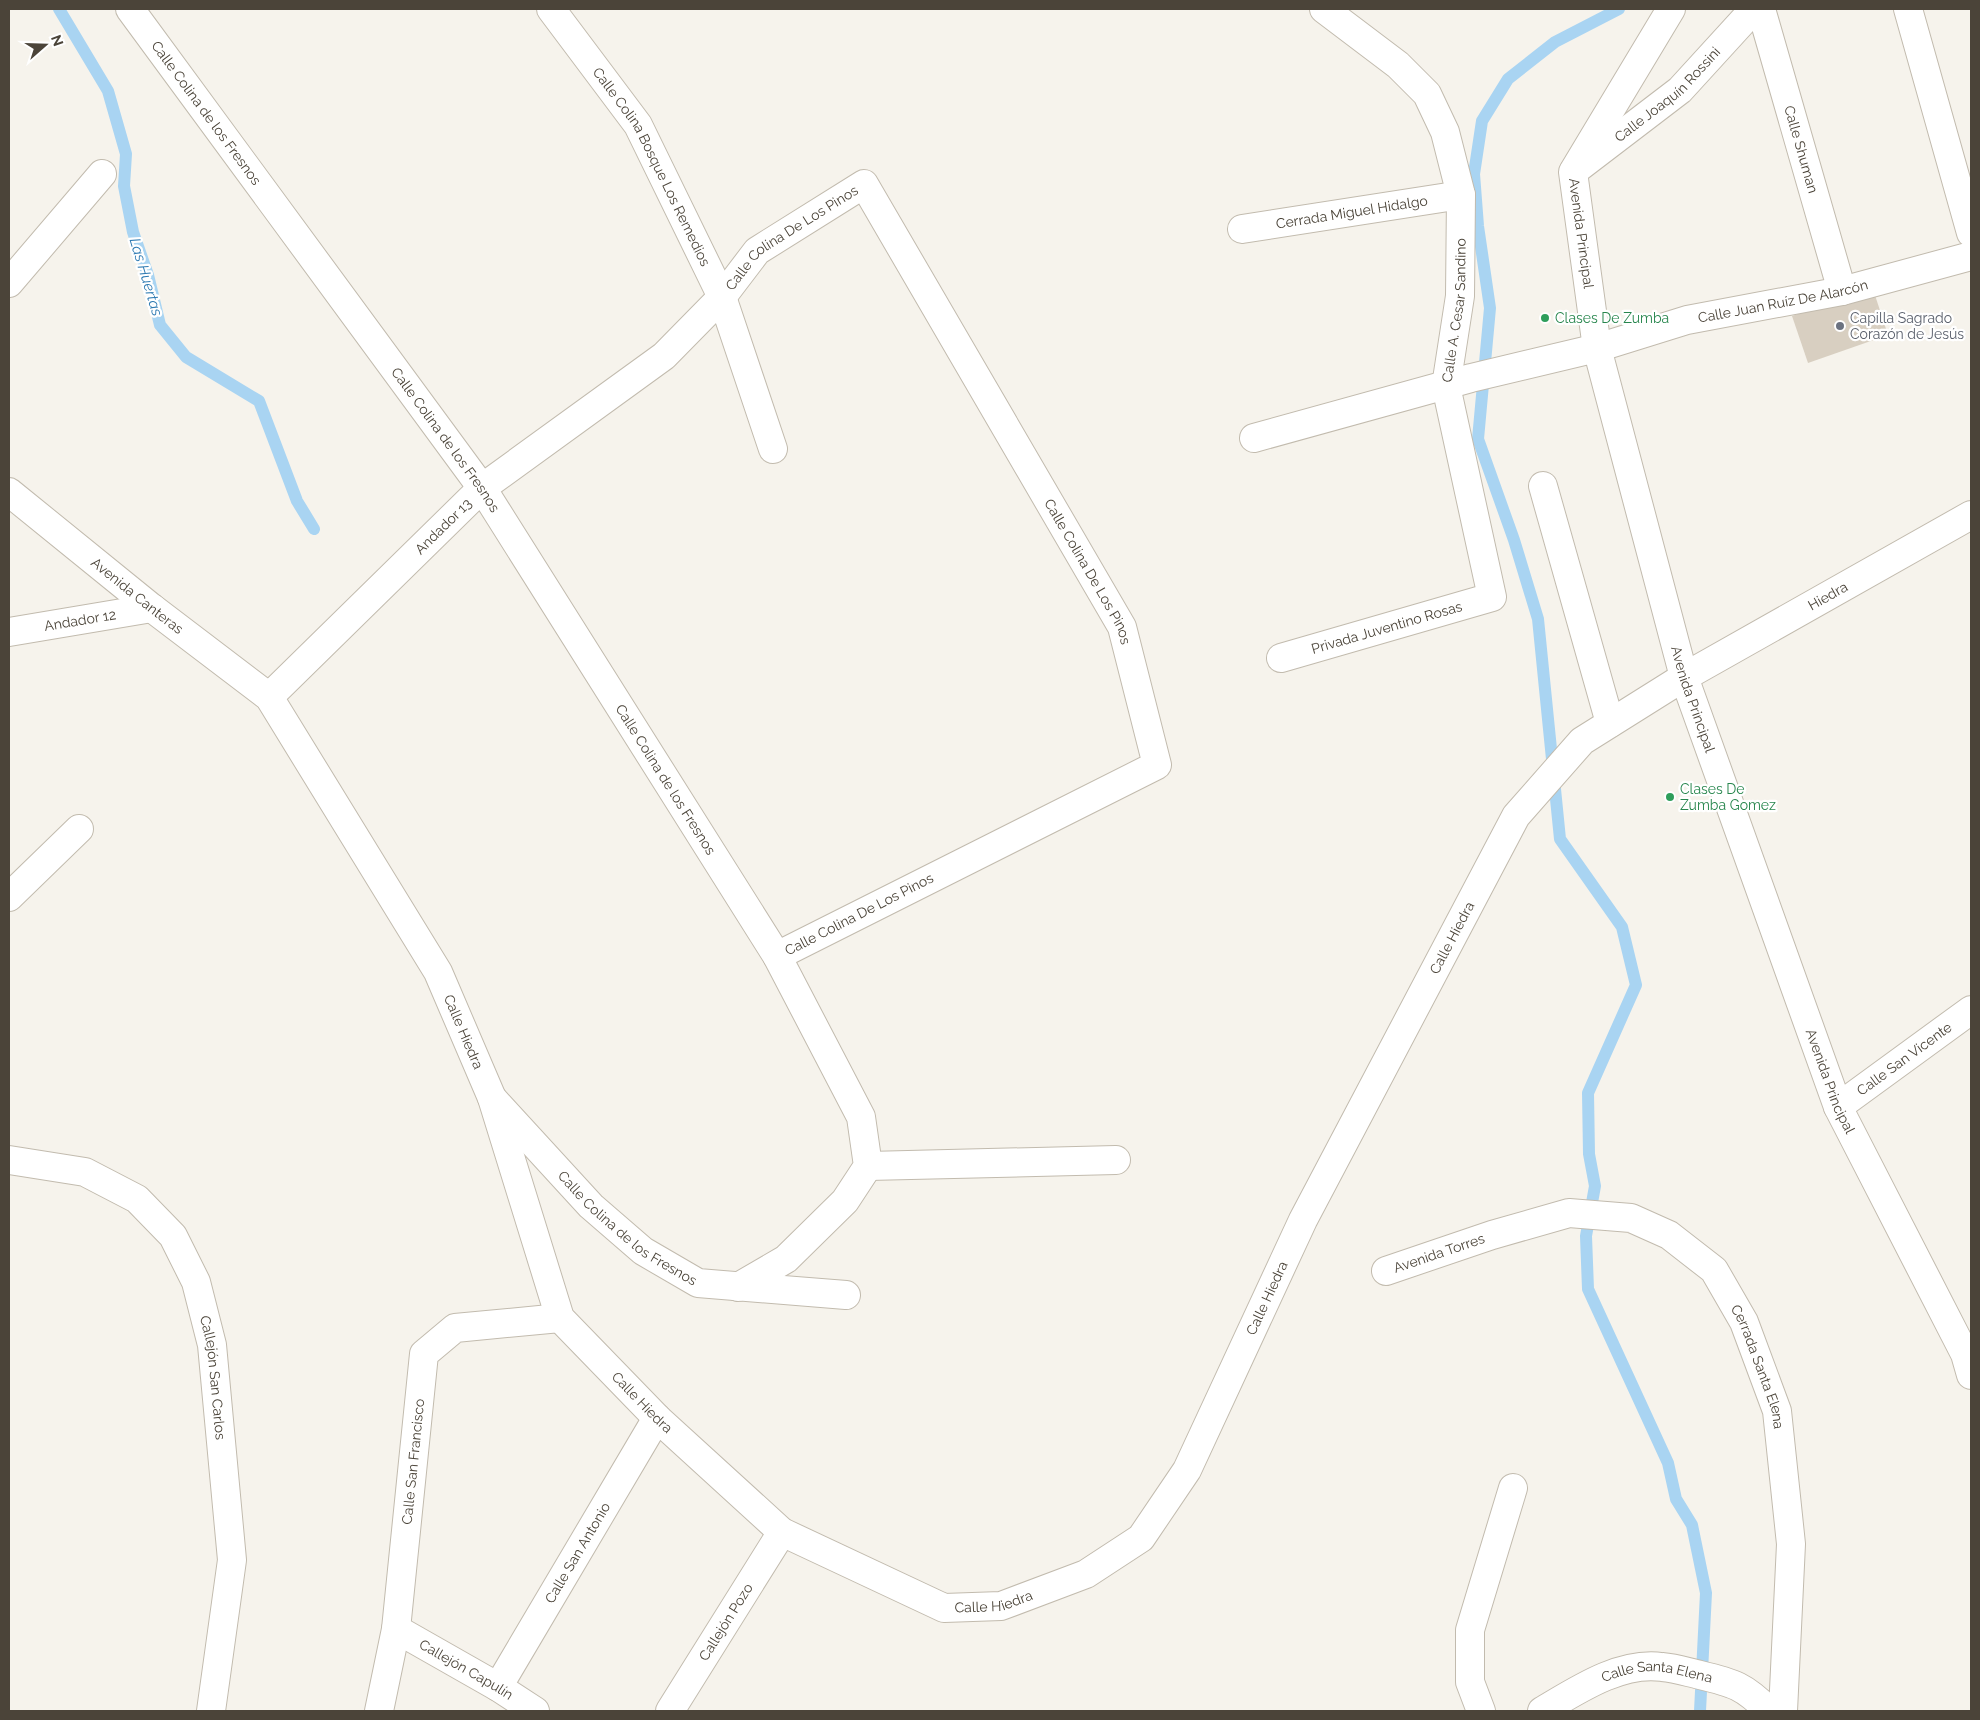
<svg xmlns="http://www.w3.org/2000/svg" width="1980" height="1720" font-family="Raleway,sans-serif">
<rect width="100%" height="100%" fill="#f6f3ec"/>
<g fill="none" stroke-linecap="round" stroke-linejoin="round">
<!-- stream -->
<g stroke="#a9d4f2" stroke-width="12">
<path d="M59 9 108 91 126 154 124 186 133 232 148 275 160 325 186 357 259 401 297 501 314 529"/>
<path d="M1619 9 1555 42 1508 79 1482 121 1474 174 1478 226 1490 308 1478 439 1514 540 1538 619 1560 839 1622 927 1636 985 1588 1093 1589 1154 1595 1186 1586 1236 1588 1289 1668 1463 1676 1499 1692 1525 1706 1593 1700 1711"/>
</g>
</g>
<!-- building -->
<path fill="#d8cfc1" d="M1873 289 1888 335 1808 363 1792 316Z"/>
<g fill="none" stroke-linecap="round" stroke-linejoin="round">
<defs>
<g id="pedestrian">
<path d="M1908 9 1971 233"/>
<path id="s1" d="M1597 348 1687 320 1842 291 1971 256"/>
</g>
<g id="minor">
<path id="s2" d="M130 9 482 488 777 956 861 1117 868 1166 845 1201 786 1259 738 1287"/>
<path id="s3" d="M551 9 638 125 722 297 773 449"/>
<path id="s4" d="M1761 9 1842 291"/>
<path id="s5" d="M1574 171 1680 90 1754 9"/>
<path id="s6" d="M1242 229 1461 195"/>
<path d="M9 283 102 174"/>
<path d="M1254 438 1471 378 1597 348"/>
<path d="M1543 486 1610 723"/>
<path id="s7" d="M9 632 152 608"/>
<path id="s8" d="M1281 658 1492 597 1446 386 1460 296 1461 195 1445 132 1427 94 1398 65 1324 9"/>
<path id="s9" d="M1684 677 1971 515"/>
<path id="s10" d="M269 697 482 488 664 356 722 297 757 251 864 184 1122 627 1157 765 777 956"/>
<path d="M9 897 79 829"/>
<path id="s11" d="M492 1098 591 1206 643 1251 698 1283 846 1295"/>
<path id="s12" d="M1838 1107 1971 1010"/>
<path id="s13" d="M9 1160 85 1172 137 1199 173 1236 196 1282 212 1345 232 1560 211 1711"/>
<path d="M868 1166 1116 1160"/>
<path id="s14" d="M1386 1271 1492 1235 1569 1213 1631 1218 1669 1235 1714 1270 1744 1322 1777 1411 1791 1544 1783 1711"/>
<path id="s15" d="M396 1629 498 1687 535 1711"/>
<path id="s16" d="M498 1687 657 1418"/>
<path id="s17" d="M379 1711 396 1629 424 1354 455 1328 560 1318"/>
<path id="s18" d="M670 1711 782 1532"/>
<path d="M1481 1711 1470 1682V1630L1513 1488"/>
</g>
<g id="tertiary">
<path id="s19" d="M1671 9 1573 172 1597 348 1684 677 1838 1107 1965 1354 1971 1375"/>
<path id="s20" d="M9 492 152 608 269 697 438 972 492 1098 560 1318 657 1418 782 1532 944 1608 1001 1606 1086 1574 1141 1538 1187 1470 1303 1220 1516 816 1582 741 1684 677"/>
<path id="s21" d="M1542 1711C1576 1691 1620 1661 1662 1667 1675 1668 1687 1672 1700 1675 1734 1683 1744 1686 1769 1711"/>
</g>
</defs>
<!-- pedestrian casing -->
<use href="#pedestrian" stroke="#c2bbae" stroke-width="30"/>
<!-- minor casing -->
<use href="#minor" stroke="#c2bbae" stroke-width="30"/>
<!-- tertiary casing -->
<use href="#tertiary" stroke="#c2bbae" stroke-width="30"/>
<!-- pedestrian -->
<use href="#pedestrian" stroke="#fff" stroke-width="28"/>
<!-- minor -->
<use href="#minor" stroke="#fff" stroke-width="28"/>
<!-- tertiary -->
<use href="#tertiary" stroke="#fff" stroke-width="28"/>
</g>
<!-- markers -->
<g fill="#2e9e5b" stroke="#fff" stroke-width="2">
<circle cx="1545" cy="318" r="5"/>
<circle cx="1670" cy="797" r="5"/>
</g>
<circle fill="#6b7280" stroke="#fff" stroke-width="2" cx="1840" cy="326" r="5"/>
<g text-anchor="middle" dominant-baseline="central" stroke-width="4.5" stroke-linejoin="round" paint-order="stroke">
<!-- street labels -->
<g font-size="14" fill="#4b4439" stroke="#fff">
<text stroke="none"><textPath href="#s5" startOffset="121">Calle Joaquín Rossini</textPath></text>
<text stroke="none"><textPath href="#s2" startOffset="129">Calle Colina de los Fresnos</textPath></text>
<text stroke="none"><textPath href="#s4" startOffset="146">Calle Shuman</textPath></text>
<text stroke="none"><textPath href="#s3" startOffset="188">Calle Colina Bosque Los Remedios</textPath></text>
<text stroke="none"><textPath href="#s6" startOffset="111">Cerrada Miguel Hidalgo</textPath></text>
<text stroke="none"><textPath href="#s19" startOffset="252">Avenida Principal</textPath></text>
<text stroke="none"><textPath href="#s10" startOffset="699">Calle Colina De Los Pinos</textPath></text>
<text stroke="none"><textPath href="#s1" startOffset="192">Calle Juan Ruíz De Alarcón</textPath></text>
<text stroke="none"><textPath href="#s8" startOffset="512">Calle A. Cesar Sandino</textPath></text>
<text stroke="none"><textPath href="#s2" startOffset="534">Calle Colina de los Fresnos</textPath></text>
<text stroke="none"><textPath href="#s10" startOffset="244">Andador 13</textPath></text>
<text stroke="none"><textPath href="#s10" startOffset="1238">Calle Colina De Los Pinos</textPath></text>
<text stroke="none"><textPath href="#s20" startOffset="165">Avenida Canteras</textPath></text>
<text stroke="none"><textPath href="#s9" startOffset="165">Hiedra</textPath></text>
<text stroke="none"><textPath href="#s7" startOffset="72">Andador 12</textPath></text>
<text stroke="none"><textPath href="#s8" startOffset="110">Privada Juventino Rosas</textPath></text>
<text stroke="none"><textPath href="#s19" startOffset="732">Avenida Principal</textPath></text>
<text stroke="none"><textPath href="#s2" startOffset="939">Calle Colina de los Fresnos</textPath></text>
<text transform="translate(859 914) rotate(-27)">Calle Colina De Los Pinos</text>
<text stroke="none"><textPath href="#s20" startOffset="2399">Calle Hiedra</textPath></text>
<text stroke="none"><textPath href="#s20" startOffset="719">Calle Hiedra</textPath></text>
<text stroke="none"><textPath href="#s12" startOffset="82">Calle San Vicente</textPath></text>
<text stroke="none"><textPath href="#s19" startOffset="1138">Avenida Principal</textPath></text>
<text stroke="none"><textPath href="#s11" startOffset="189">Calle Colina de los Fresnos</textPath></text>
<text stroke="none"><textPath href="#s14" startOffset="56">Avenida Torres</textPath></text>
<text stroke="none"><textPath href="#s20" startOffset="1994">Calle Hiedra</textPath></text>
<text stroke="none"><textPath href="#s14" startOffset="460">Cerrada Santa Elena</textPath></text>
<text stroke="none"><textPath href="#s13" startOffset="336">Callejón San Carlos</textPath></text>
<text stroke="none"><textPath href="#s20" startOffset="1139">Calle Hiedra</textPath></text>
<text stroke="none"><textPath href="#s17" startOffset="252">Calle San Francisco</textPath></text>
<text stroke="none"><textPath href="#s16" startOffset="156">Calle San Antonio</textPath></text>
<text stroke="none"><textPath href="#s20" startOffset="1559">Calle Hiedra</textPath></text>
<text stroke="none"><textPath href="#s18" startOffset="105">Callejón Pozo</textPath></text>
<text stroke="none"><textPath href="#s15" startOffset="81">Callejón Capulín</textPath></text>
<text stroke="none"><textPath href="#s21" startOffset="125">Calle Santa Elena</textPath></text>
</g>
<!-- leisure labels -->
<g font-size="14" fill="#27864d" stroke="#fff" text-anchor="start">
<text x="1555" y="318">Clases De Zumba</text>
<text x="1680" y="789">Clases De<tspan x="1680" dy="16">Zumba Gomez</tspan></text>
</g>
<!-- worship labels -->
<g font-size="14" fill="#5b616d" stroke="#fff" text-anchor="start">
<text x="1850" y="318">Capilla Sagrado<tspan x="1850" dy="16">Corazón de Jesús</tspan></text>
</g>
<!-- water labels -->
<g font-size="15" font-style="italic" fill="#2e7ab2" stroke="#fff">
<text transform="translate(146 277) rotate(73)">Las Huertas</text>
</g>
</g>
<!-- border -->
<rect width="1980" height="1720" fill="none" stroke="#4b4439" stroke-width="20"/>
<!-- north arrow -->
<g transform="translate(45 45) rotate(70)" stroke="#ffffff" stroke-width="4" paint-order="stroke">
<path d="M0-4L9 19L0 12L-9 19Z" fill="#4b4439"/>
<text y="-8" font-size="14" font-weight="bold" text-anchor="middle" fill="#4b4439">N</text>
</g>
</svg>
